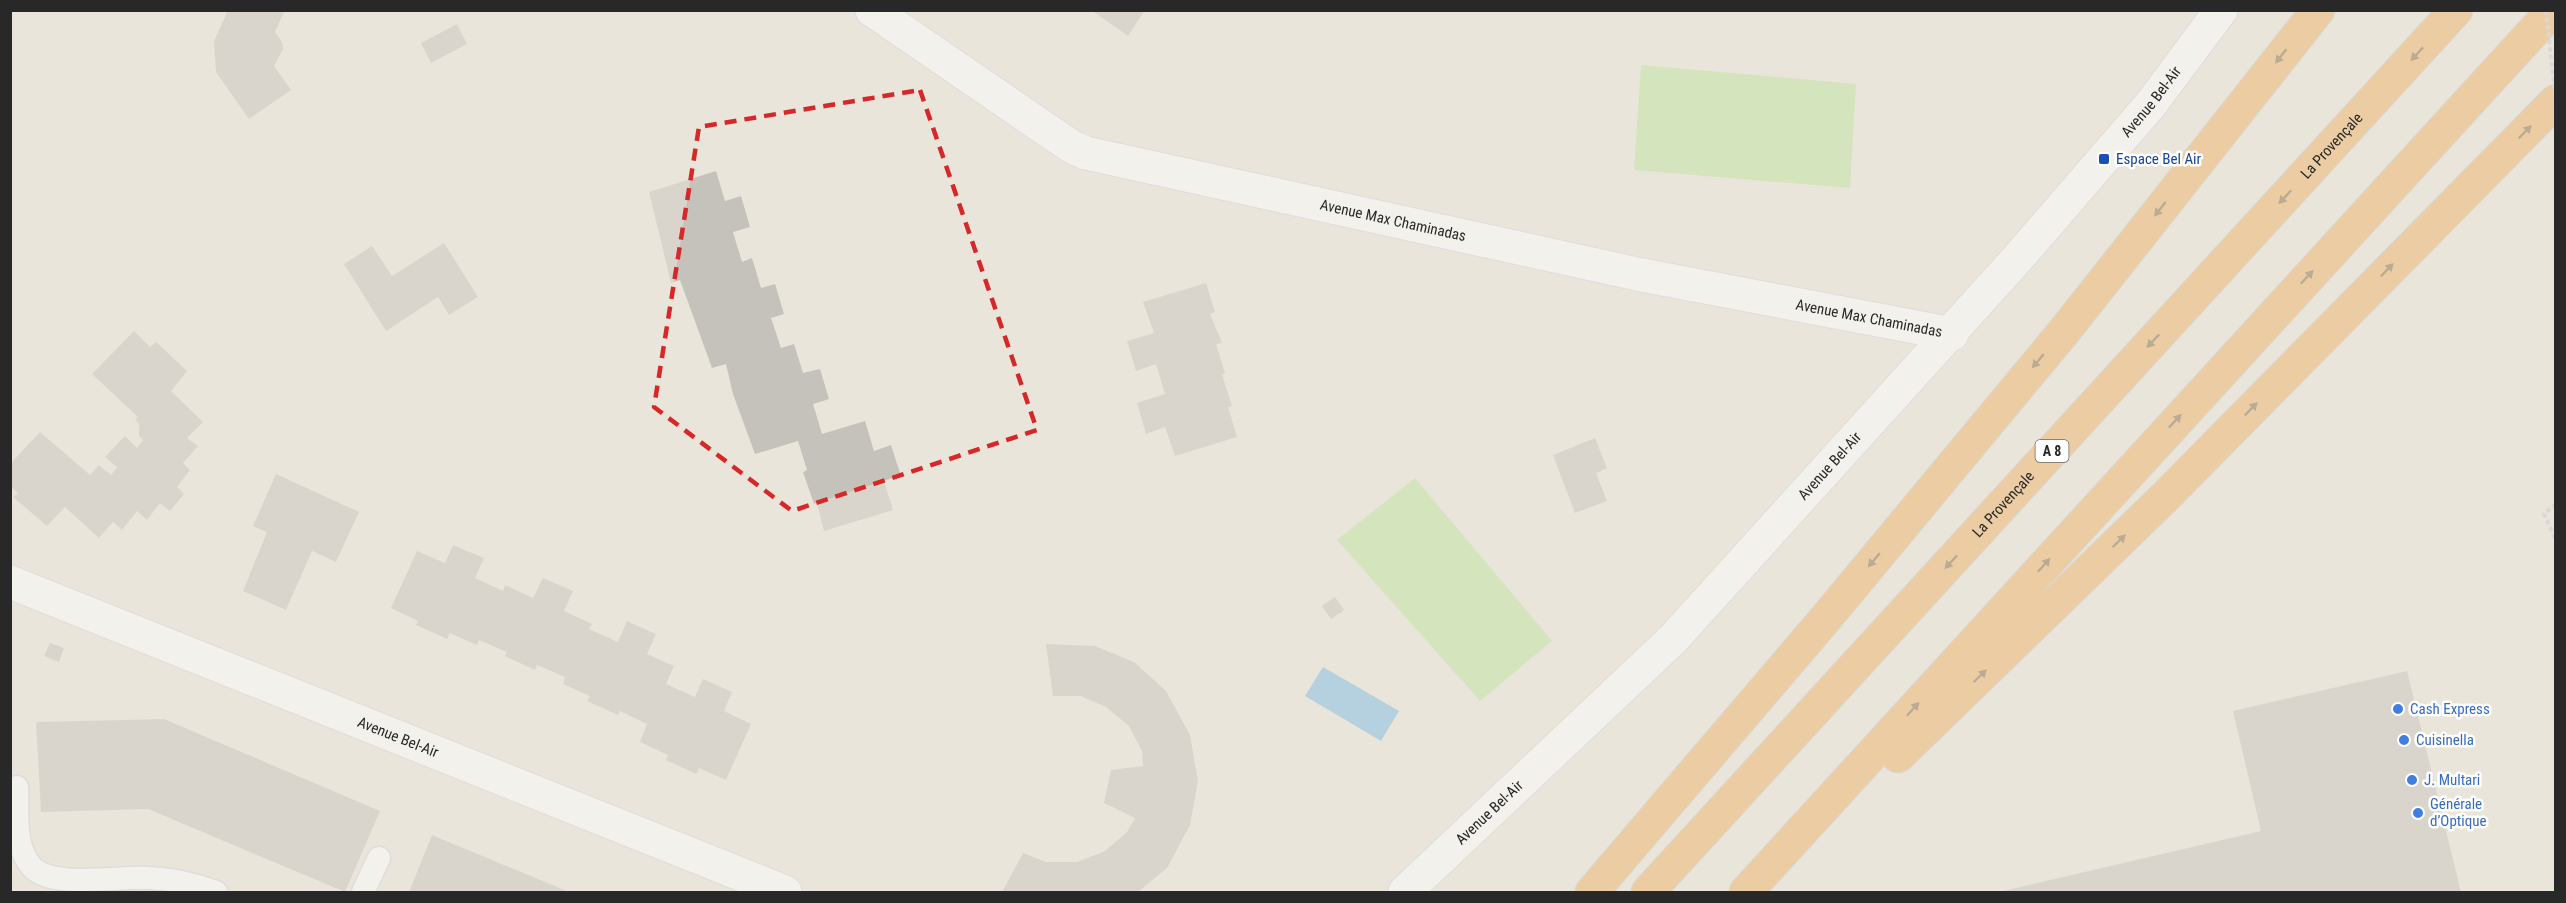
<svg xmlns="http://www.w3.org/2000/svg" width="2566" height="903" font-family="'Roboto Condensed',sans-serif">
<rect width="100%" height="100%" fill="#eae5db"/>
<!-- pitch -->
<g fill="#bae298">
<path d="M1641 65 1856 84 1850 188 1634 170Z"/>
<path d="M1415 478 1552 641 1480 701 1337 540Z"/>
</g>
<!-- water -->
<path fill="#76b9e4" d="M1323 667 1399 711 1381 741 1305 696Z"/>
<!-- building -->
<g fill="#c5c2bb">
<path d="M228 10H285L275 32 282 42 283 49 274 66 291 90 249 119 216 72 214 41Z"/>
<path d="M1091 10H1145L1128 36Z"/>
<path d="M457 24 467 44 431 63 421 43Z"/>
<path d="M716 171 725 201 741 196 750 227 733 232 742 262 752 258 761 288 775 284 784 314 771 318 781 348 794 344 803 373 820 369 829 399 813 404 822 434 865 421 874 451 891 445 901 476 884 481 893 510 824 531 817 503 814 504 803 472 807 470 798 441 755 454 733 394 726 364 712 368 680 280 671 283 649 192Z"/>
<path d="M444 243 478 297 449 315 438 297 386 331 344 264 372 246 392 276Z"/>
<path d="M1206 283 1215 312 1210 314 1222 343 1216 344 1225 373 1222 375 1232 406 1228 407 1237 437 1175 456 1165 427 1146 434 1137 403 1165 394 1156 364 1136 371 1127 341 1154 333 1143 302Z"/>
<path d="M134 331 150 347 156 342 187 371 171 391 203 422 187 438 198 446 183 463 190 470 177 487 184 494 170 511 160 503 147 520 137 511 122 530 113 522 99 538 65 507 47 526 13 497 18 493 10 486V464L40 432 90 475 99 465 111 475 117 467 105 457 125 436 137 448 143 440 139 436V424L135 419 138 417 92 374Z"/>
<path d="M1595 438 1607 468 1596 473 1607 501 1575 513 1553 455Z"/>
<path d="M276 474 359 512 336 562 312 551 286 610 243 591 267 532 253 526Z"/>
<path d="M453 545 484 558 475 578 503 591 505 585 533 598 543 578 573 591 564 611 592 624 589 629 618 642 627 621 656 634 647 654 674 666 666 684 695 697 703 679 732 692 724 711 751 724 726 780 699 768 696 774 666 760 668 755 640 742 647 724 620 711 618 715 587 701 590 696 563 684 565 677 537 665 535 670 505 656 507 652 479 640 477 645 450 633 447 639 416 625 418 621 391 608 417 551 445 563Z"/>
<path d="M1335 597 1344 610 1331 619 1322 606Z"/>
<path d="M50 643 64 648 59 662 44 656Z"/>
<path d="M1046 644 1095 646 1134 662 1166 691 1190 735 1198 781 1190 825 1167 868 1138 892H1002L1023 853 1046 862H1077L1105 851 1127 832 1135 818 1104 803 1111 770 1143 766 1142 751 1129 726 1106 707 1081 696H1053Z"/>
<path d="M2407 671 2461 892H1999L2261 831 2233 711Z"/>
<path d="M164 719 380 811 345 892 148 809 41 812 36 722Z"/>
<path d="M432 835 569 892H409Z"/>
</g>
<g fill="none" stroke-linecap="round" stroke-linejoin="round">
<defs>
<g id="service">
<path d="M17 787C18 813 13 846 32 867 52 889 120 876 149 878 172 879 195 884 216 892"/>
<path d="M363 892 379 858"/>
</g>
<g id="minor">
<path id="s1" d="M872 10 1072 147 1086 153 1637 274 1952 334"/>
</g>
<g id="tertiary">
<path id="s2" d="M10 582 785 892"/>
<path id="s3" d="M1405 892 1673 639 2017 259 2151 104 2221 10"/>
</g>
<g id="motorway">
<path d="M1898 756 2166 496 2556 101"/>
<path d="M1592 892 1826 618 2066 329 2318 10"/>
<path id="s4" d="M1648 892 2456 10"/>
<path d="M1746 892 2553 10"/>
</g>
</defs>
<!-- service casing -->
<use href="#service" stroke="#d1d2e0" stroke-width="25"/>
<!-- minor casing -->
<use href="#minor" stroke="#d1d2e0" stroke-width="35"/>
<!-- tertiary casing -->
<use href="#tertiary" stroke="#d1d2e0" stroke-width="35"/>
<!-- motorway casing -->
<use href="#motorway" stroke="#c7c7c7" stroke-width="35"/>
<!-- path -->
<path stroke="#c7c7c7" stroke-width="4" stroke-dasharray="4.5 3" stroke-linecap="butt" d="M2556 504 2544 514 2556 540"/>
<!-- service -->
<use href="#service" stroke="#fff" stroke-width="22"/>
<!-- minor -->
<use href="#minor" stroke="#fff" stroke-width="33"/>
<!-- tertiary -->
<use href="#tertiary" stroke="#fff" stroke-width="33"/>
<!-- motorway -->
<use href="#motorway" stroke="#f0b060" stroke-width="33"/>
<!-- path-bridge -->
<path stroke="#c7c7c7" stroke-width="4" stroke-dasharray="4.5 3" stroke-linecap="butt" d="M2546 10 2556 102"/>
</g>
<!-- one-way arrows -->
<defs><path id="oneway-solid" d="M-6-.8H1V-3.2L6.5 0L1 3.2V.8H-6Z" transform="scale(1.5)"/></defs>
<g fill="#826541">
<use href="#oneway-solid" transform="translate(2417 54) rotate(133)"/>
<use href="#oneway-solid" transform="translate(2281 56) rotate(128)"/>
<use href="#oneway-solid" transform="translate(2525 132) rotate(-45)"/>
<use href="#oneway-solid" transform="translate(2285 197) rotate(133)"/>
<use href="#oneway-solid" transform="translate(2160 209) rotate(128)"/>
<use href="#oneway-solid" transform="translate(2387 270) rotate(-46)"/>
<use href="#oneway-solid" transform="translate(2307 277) rotate(-47)"/>
<use href="#oneway-solid" transform="translate(2153 341) rotate(133)"/>
<use href="#oneway-solid" transform="translate(2038 361) rotate(130)"/>
<use href="#oneway-solid" transform="translate(2251 409) rotate(-46)"/>
<use href="#oneway-solid" transform="translate(2175 421) rotate(-47)"/>
<use href="#oneway-solid" transform="translate(2119 541) rotate(-44)"/>
<use href="#oneway-solid" transform="translate(1874 560) rotate(130)"/>
<use href="#oneway-solid" transform="translate(1951 562) rotate(133)"/>
<use href="#oneway-solid" transform="translate(2044 565) rotate(-48)"/>
<use href="#oneway-solid" transform="translate(1980 676) rotate(-44)"/>
<use href="#oneway-solid" transform="translate(1913 709) rotate(-48)"/>
</g>
<!-- marked area -->
<path d="M0 0H2566V903H0ZM920 90 1037 430 792 511 654 407 699 127Z" fill="#eae5db" fill-opacity=".55" fill-rule="evenodd"/>
<path fill="none" stroke="#d62828" stroke-width="4.5" stroke-dasharray="12 8" stroke-linejoin="round" d="M920 90 1037 430 792 511 654 407 699 127Z"/>
<!-- markers -->
<rect fill="#1a4fb4" stroke="#fff" stroke-width="2" x="2098" y="153" width="12" height="12" rx="3"/>
<g fill="#3f7fe0" stroke="#fff" stroke-width="2">
<circle cx="2398" cy="709" r="6"/>
<circle cx="2404" cy="740" r="6"/>
<circle cx="2412" cy="780" r="6"/>
<circle cx="2418" cy="813" r="6"/>
</g>
<g text-anchor="middle" dominant-baseline="central" stroke-width="5" stroke-linejoin="round" paint-order="stroke">
<!-- shield labels -->
<rect fill="#fff" stroke="#686868" stroke-width="1.5" x="2035.5" y="440" width="33" height="22" rx="4.5"/>
<g font-size="14" font-weight="bold" fill="#282828">
<text x="2052" y="451">A 8</text>
</g>
<!-- street labels -->
<g font-size="15" fill="#282828" stroke="#fff">
<text stroke="none"><textPath href="#s3" startOffset="1088">Avenue Bel-Air</textPath></text>
<text stroke="none"><textPath href="#s4" startOffset="1012">La Provençale</textPath></text>
<text stroke="none"><textPath href="#s1" startOffset="572">Avenue Max Chaminadas</textPath></text>
<text stroke="none"><textPath href="#s1" startOffset="1058">Avenue Max Chaminadas</textPath></text>
<text stroke="none"><textPath href="#s3" startOffset="602">Avenue Bel-Air</textPath></text>
<text stroke="none"><textPath href="#s4" startOffset="526">La Provençale</textPath></text>
<text stroke="none"><textPath href="#s2" startOffset="418">Avenue Bel-Air</textPath></text>
<text stroke="none"><textPath href="#s3" startOffset="116">Avenue Bel-Air</textPath></text>
</g>
<!-- transit labels -->
<g font-size="15" fill="#164399" stroke="#fff" text-anchor="start">
<text x="2116" y="159">Espace Bel Air</text>
</g>
<!-- shop labels -->
<g font-size="15" fill="#366cbe" stroke="#fff" text-anchor="start">
<text x="2410" y="709">Cash Express</text>
<text x="2416" y="740">Cuisinella</text>
<text x="2424" y="780">J. Multari</text>
<text x="2430" y="804">Générale<tspan x="2430" dy="17">d’Optique</tspan></text>
</g>
</g>
<!-- border -->
<rect width="2566" height="903" fill="none" stroke="#282828" stroke-width="24"/>
</svg>
